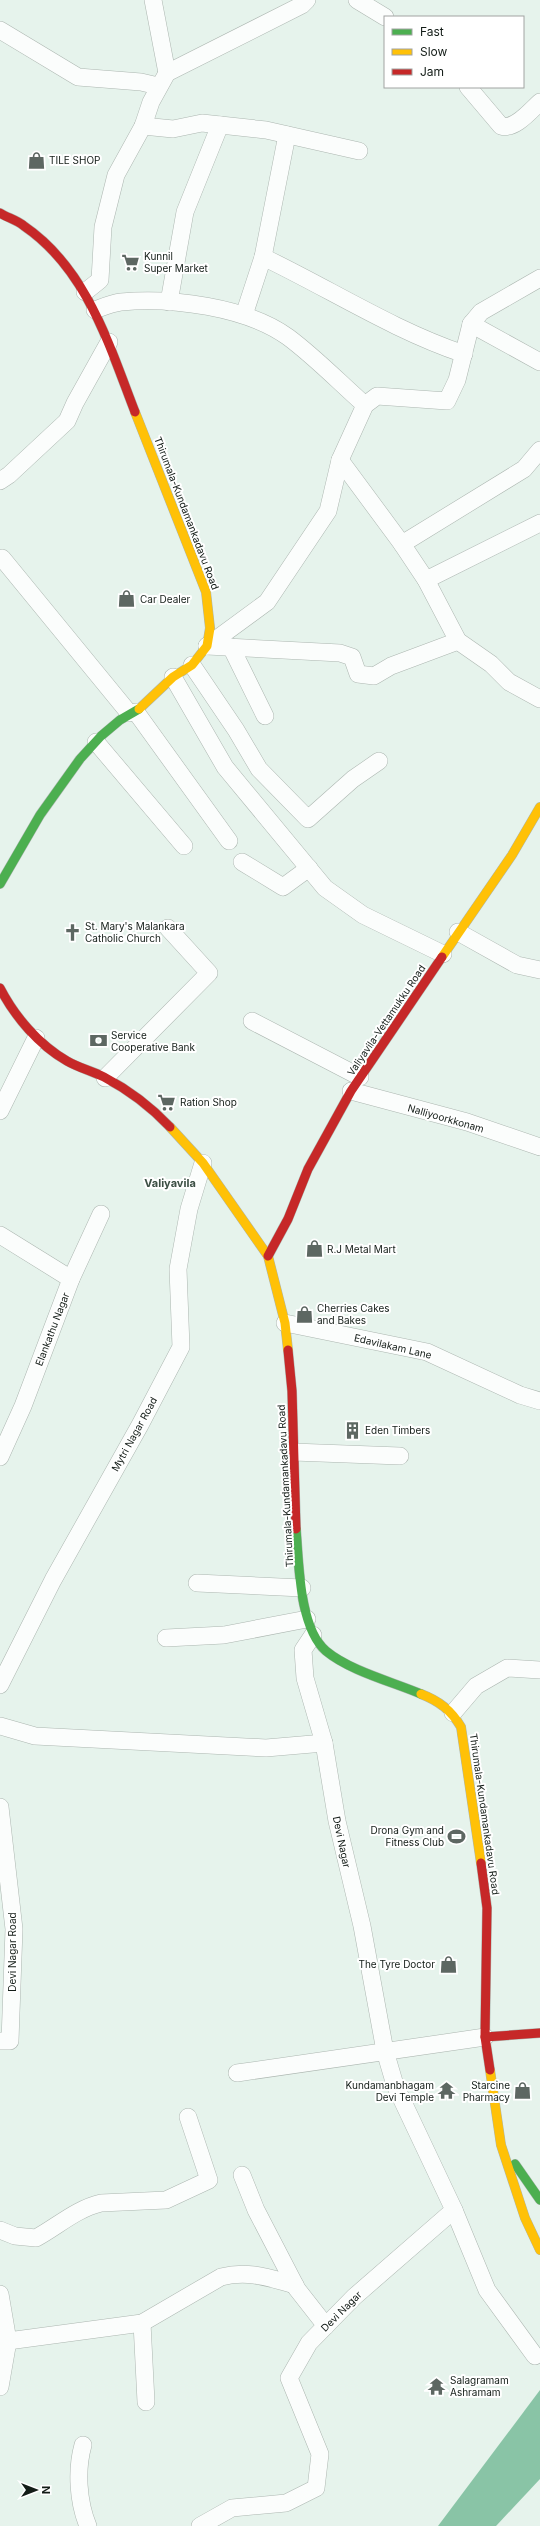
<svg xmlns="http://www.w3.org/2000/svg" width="540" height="2526" font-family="Inter,sans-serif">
<rect width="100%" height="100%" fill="#e6f3ec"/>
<!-- water -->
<path fill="#89c4a6" d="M540 2390V2479L496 2526H438Z"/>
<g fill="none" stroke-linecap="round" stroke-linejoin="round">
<defs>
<g id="street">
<path d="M153 0 167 73"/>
<path d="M357 0 385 17"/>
<path d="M0 30 78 77 141 82 158 86"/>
<path d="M468 87 501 126C515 130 530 111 540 102"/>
<path d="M143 126 173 129 202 123 266 130 359 151"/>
<path d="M263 257C330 289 393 330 464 354"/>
<path d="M85 292 100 280 103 227 116 175 143 126 151 102 167 73 302 5 307 0"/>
<path d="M169 302 185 212 220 125"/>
<path d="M95 310C103 307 112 303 121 302 170 297 247 307 288 337 315 357 340 383 365 405"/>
<path d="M244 315 263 257 287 135"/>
<path d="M471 324 540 362"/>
<path d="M340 460 402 544 426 580 458 641 491 664 509 682 540 699"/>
<path d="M0 481 9 475 67 421 75 403 109 342"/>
<path d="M402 544 524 469 540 450"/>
<path d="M2 558 129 713"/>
<path d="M426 580 540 523"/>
<path d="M207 646 267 602 328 511 340 460 365 405 377 396 447 401 457 380 471 324 481 312 540 278"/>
<path d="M207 646 340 653 352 657 358 674 374 676 391 666 458 641"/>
<path d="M231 647 265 716"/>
<path d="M192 665 236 730 259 769 308 819 353 779 379 761"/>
<path d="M173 677 225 767 325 888 363 915 443 954"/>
<path d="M136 712 229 841"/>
<path d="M96 742 184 846"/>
<path d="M242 862 283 887 309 868"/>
<path d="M458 932 517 965 540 970"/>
<path d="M252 1021 360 1077"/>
<path d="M105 1078 209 973 168 928"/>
<path d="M351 1091 467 1122 540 1147"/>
<path d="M0 1111 36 1038"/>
<path d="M0 1235 71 1279 23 1406 0 1457"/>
<path d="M71 1279 101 1214"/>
<path d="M285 1323 427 1352 520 1395 540 1401"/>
<path d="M293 1452 400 1456"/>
<path d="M197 1583 302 1588"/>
<path d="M166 1638 224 1635 307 1619"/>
<path d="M0 1685 53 1580 140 1425 181 1347 178 1269 189 1209 203 1163"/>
<path d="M453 1713 476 1686 507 1668 540 1670"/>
<path d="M0 1726 35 1736 266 1748 324 1743"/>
<path d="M0 1807 14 1929 10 2041H0"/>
<path d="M237 2073 485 2037"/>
<path d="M242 2175 256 2210 297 2289 326 2326"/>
<path d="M454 2210 487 2290 535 2356"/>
<path d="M0 2230 15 2236 36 2238C58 2226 76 2209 101 2203L166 2200 209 2180 188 2117"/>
<path d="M0 2294 8 2341 0 2387"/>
<path d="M142 2323 146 2402"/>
<path d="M8 2341 142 2323 221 2277C249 2270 269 2278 295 2285"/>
<path d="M83 2445C76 2470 78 2502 88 2526"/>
<path d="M200 2526 232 2508 286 2503 316 2488 320 2454 289 2378 309 2343 354 2297 454 2210 395 2085 385 2051 362 1926 337 1821 324 1743 305 1678 303 1650 313 1635"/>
</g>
<g id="fast">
<path d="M0 884 40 815 80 759 101 736 120 720 139 709"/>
<path d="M296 1529C299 1563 299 1628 326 1651 350 1671 393 1682 421 1694"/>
<path d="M515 2164 540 2200"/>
</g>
<g id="slow">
<path d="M135 412 206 592 210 628 207 646 192 665 173 677 139 709"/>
<path d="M442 957 512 855 540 807"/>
<path d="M170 1127 203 1163 268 1256 285 1323 288 1350"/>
<path d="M421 1694C439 1701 451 1710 461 1727L481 1863"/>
<path d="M490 2070 501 2145 525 2218 540 2250"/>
</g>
<g id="jam">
<path d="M0 213C8 218 17 220 24 226 87 269 109 345 135 412"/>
<path d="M0 988C15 1017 39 1045 67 1061 79 1068 92 1071 104 1077 127 1089 152 1108 170 1127"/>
<path d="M268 1256 288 1219 308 1169 351 1091 442 957"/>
<path d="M288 1350 292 1391 296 1529"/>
<path d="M481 1863 487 1908 485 2037 490 2070"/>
<path d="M485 2037 540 2033"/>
</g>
</defs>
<!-- street casing -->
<use href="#street" stroke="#acb6b0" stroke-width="18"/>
<!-- fast casing -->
<use href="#fast" stroke="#acb6b0" stroke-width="10"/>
<!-- slow casing -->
<use href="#slow" stroke="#acb6b0" stroke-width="10"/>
<!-- jam casing -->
<use href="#jam" stroke="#acb6b0" stroke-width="10"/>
<!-- street -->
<use href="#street" stroke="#fbfdfc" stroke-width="17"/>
<!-- fast -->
<use href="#fast" stroke="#4caf50" stroke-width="9"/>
<!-- slow -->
<use href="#slow" stroke="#ffc107" stroke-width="9"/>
<!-- jam -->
<use href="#jam" stroke="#c62828" stroke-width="9"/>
</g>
<!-- icons -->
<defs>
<symbol id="shop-bare" viewBox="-9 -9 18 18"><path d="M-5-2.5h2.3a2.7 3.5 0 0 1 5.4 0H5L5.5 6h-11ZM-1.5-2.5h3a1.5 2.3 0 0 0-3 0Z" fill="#5d6762" stroke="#fff" stroke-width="2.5" paint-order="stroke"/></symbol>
<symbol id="supermarket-bare" viewBox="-9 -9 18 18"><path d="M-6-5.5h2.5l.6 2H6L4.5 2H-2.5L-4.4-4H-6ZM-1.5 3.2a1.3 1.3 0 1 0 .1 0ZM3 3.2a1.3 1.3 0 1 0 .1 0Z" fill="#5d6762" stroke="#fff" stroke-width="2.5" paint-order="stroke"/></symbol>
<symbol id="church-bare" viewBox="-9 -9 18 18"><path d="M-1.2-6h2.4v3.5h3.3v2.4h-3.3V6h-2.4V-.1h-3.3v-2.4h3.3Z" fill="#5d6762" stroke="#fff" stroke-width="2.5" paint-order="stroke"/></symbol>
<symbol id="bank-bare" viewBox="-9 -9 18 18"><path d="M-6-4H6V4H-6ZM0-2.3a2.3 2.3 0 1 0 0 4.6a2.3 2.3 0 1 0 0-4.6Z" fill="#5d6762" stroke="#fff" stroke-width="2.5" paint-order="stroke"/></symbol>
<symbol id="building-bare" viewBox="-9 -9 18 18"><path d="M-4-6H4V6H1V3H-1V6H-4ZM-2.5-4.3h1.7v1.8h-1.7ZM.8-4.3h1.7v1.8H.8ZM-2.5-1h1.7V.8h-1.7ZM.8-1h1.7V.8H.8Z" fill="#5d6762" stroke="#fff" stroke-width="2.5" paint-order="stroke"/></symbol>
<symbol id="stadium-bare" viewBox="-9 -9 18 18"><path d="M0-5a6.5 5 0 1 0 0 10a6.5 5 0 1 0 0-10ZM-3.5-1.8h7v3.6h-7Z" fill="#5d6762" stroke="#fff" stroke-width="2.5" paint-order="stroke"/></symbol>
<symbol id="temple-bare" viewBox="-9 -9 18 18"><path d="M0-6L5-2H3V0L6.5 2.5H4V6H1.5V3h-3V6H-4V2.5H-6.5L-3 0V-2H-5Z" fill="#5d6762" stroke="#fff" stroke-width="2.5" paint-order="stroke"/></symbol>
</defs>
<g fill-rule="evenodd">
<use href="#shop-bare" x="24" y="148" width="25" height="25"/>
<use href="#supermarket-bare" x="118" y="250" width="25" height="25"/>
<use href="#shop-bare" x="114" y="586" width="25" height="25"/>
<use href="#church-bare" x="60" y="920" width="25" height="25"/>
<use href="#bank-bare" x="86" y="1028" width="25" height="25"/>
<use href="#supermarket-bare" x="154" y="1090" width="25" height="25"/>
<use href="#shop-bare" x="302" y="1236" width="25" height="25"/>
<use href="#shop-bare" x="292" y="1302" width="25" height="25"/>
<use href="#building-bare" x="340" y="1418" width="25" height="25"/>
<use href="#stadium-bare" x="444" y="1824" width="25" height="25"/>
<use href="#shop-bare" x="436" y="1952" width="25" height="25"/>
<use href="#temple-bare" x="434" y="2078" width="25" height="25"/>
<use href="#shop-bare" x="510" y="2078" width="25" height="25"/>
<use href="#temple-bare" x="424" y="2374" width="25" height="25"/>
</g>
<g text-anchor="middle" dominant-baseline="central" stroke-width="4" stroke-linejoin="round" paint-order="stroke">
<!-- poi labels -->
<g font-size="10" fill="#131c17" stroke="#fff" text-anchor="start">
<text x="49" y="160">TILE SHOP</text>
<text x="144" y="256">Kunnil<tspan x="144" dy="12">Super Market</tspan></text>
<text x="140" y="599">Car Dealer</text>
<text x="85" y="926">St. Mary's Malankara<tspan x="85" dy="12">Catholic Church</tspan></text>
<text x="111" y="1035">Service<tspan x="111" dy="12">Cooperative Bank</tspan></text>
<text x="180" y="1102">Ration Shop</text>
<text x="327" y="1249">R.J Metal Mart</text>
<text x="317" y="1308">Cherries Cakes<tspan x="317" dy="12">and Bakes</tspan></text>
<text x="365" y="1430">Eden Timbers</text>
<text x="444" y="1830" text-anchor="end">Drona Gym and<tspan x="444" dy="12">Fitness Club</tspan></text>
<text x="435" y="1964" text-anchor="end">The Tyre Doctor</text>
<text x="434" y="2085" text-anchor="end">Kundamanbhagam<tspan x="434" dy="12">Devi Temple</tspan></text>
<text x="510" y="2085" text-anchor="end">Starcine<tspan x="510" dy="12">Pharmacy</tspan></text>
<text x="450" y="2380">Salagramam<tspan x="450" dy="12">Ashramam</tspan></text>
</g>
<!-- street labels -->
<g font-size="10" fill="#131c17" stroke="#fff">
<text transform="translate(187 513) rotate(69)">Thirumala-Kundamankadavu Road</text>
<text transform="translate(386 1020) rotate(-56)">Valiyavila-Vettamukku Road</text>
<text transform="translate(446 1118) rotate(16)">Nalliyoorkkonam</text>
<text transform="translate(52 1329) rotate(-69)">Elankathu Nagar</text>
<text transform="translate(393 1346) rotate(13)">Edavilakam Lane</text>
<text transform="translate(134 1434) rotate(-61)">Mytri Nagar Road</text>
<text transform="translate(285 1486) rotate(-93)">Thirumala-Kundamankadavu Road</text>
<text transform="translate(485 1814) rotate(82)">Thirumala-Kundamankadavu Road</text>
<text transform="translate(342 1842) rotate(78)">Devi Nagar</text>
<text transform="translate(12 1952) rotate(-90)">Devi Nagar Road</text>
<text transform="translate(341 2311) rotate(-45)">Devi Nagar</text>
</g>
<!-- neighbourhood labels -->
<g font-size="11" font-weight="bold" fill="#3d5045" stroke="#fff">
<text x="170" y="1183">Valiyavila</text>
</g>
</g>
<!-- legend -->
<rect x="384" y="16" width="140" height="72" fill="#ffffff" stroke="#a1a4a2"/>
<rect x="392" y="29" width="20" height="6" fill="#4caf50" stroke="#a1a4a2"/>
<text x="420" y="36" font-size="12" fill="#131c17">Fast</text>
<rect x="392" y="49" width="20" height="6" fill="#ffc107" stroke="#a1a4a2"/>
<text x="420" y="56" font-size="12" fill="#131c17">Slow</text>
<rect x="392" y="69" width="20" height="6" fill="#c62828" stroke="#a1a4a2"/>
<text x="420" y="76" font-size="12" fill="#131c17">Jam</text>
<!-- north arrow -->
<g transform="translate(36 2490) rotate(90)" stroke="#ffffff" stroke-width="3" paint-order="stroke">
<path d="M0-3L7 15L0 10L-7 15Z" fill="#131c17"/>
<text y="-6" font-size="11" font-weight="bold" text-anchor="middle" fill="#131c17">N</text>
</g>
</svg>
